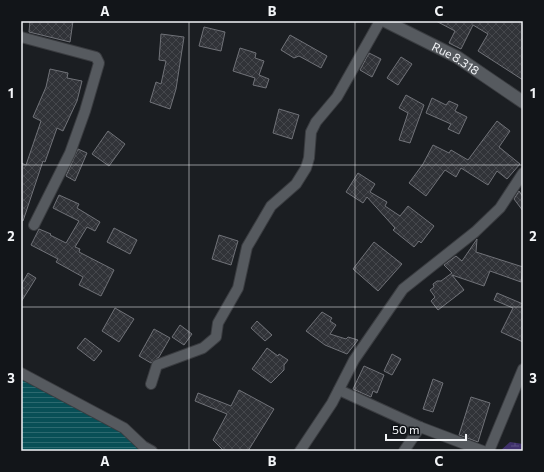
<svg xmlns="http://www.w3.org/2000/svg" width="544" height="472" font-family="Commissioner,sans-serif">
<defs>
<pattern id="wetland-marsh" width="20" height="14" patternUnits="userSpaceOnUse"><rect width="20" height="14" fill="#3f306c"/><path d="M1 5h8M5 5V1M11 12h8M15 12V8" fill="none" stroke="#5b4f82"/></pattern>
<pattern id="water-rules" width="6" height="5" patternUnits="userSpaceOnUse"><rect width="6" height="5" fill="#084f56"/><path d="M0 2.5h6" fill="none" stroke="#2c696f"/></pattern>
<pattern id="building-cross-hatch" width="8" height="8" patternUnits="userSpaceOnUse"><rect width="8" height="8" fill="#313338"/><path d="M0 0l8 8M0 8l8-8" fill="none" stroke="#45474c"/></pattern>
</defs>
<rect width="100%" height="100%" fill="#1b1e22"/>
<!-- wetland -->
<path fill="url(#wetland-marsh)" d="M510 442 523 444V451H500Z"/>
<!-- water -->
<path fill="url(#water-rules)" d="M21 378 122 431 140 451H21Z"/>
<!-- building -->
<g fill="url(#building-cross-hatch)" stroke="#707278">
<path d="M30 21H73L70 42 29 32Z"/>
<path d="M436 21H523V80L478 51 488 34 473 25 461 49 449 43 455 31Z"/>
<path d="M204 27 225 32 221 51 199 46Z"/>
<path d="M161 34 184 37 176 89 170 109 150 102 156 82 161 84 166 61 159 60Z"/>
<path d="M290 35 327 56 321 68 299 56 294 58 281 50Z"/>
<path d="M240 48 256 53 255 58 264 61 259 75 269 79 266 88 253 85 255 78 233 71Z"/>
<path d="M369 53 381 59 372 77 360 70Z"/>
<path d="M401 57 412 64 398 85 387 78Z"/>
<path d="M50 69 68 73 67 78 82 81 77 101 63 131 57 128 45 162 43 161 23 221 21 220V163L26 165 41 121 33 117 46 87Z"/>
<path d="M406 95 424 105 410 143 399 140 408 113 399 108Z"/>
<path d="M432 98 446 105 449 101 458 105 455 111 467 117 459 134 448 129 451 124 426 113Z"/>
<path d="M279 109 299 115 292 139 273 133Z"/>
<path d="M497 121 510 131 499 147 520 164 507 179 497 171 488 185 461 168 456 177 445 170 426 196 409 183 423 164 433 145 449 153 451 150 468 160Z"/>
<path d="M108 131 125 144 109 166 92 154Z"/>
<path d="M78 149 87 153 75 181 66 176Z"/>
<path d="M358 173 375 184 370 192 387 202 385 206 400 216 408 206 434 226 421 243 419 241 414 247 393 230 395 228 367 197 363 203 346 192Z"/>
<path d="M519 191 523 197V211L514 199Z"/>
<path d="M59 195 79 204 77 208 100 222 95 231 87 227 75 247 80 249 79 252 114 270 101 296 79 285 83 277 56 262 58 259 31 245 39 229 51 234 50 235 66 243 79 221 53 208Z"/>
<path d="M114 228 137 240 130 254 107 242Z"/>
<path d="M219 235 238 241 231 265 212 259Z"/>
<path d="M477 239 476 252 523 267 521 282 490 271 484 286 452 275 464 290 438 310 431 301 435 297 430 290 434 287 433 284 437 281H441L452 273 444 265 456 256 462 261Z"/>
<path d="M374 242 402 264 378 291 353 269Z"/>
<path d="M28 273 36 278 21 302V285Z"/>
<path d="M497 293 523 304V342L501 332 513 308 494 300Z"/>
<path d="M115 308 134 319 119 342 102 331Z"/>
<path d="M322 312 332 318 330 321 336 325 330 334 346 339 348 337 358 340 347 354 325 345 306 331Z"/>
<path d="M257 321 272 335 265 341 251 328Z"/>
<path d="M180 325 192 334 184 345 172 337Z"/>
<path d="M154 329 170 338 159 357 151 363 139 356Z"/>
<path d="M85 338 102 351 94 361 77 348Z"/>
<path d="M267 348 278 356 279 354 288 360 284 365V370L271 383 252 369Z"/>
<path d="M392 354 401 359 392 375 384 371Z"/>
<path d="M364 366 384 375 377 393 373 391 371 397 353 389Z"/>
<path d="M433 379 443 383 433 412 423 409Z"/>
<path d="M239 390 274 409 248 451H224L213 440 227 414 195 401 198 393 231 406Z"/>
<path d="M471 397 490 403 478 442 459 435Z"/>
</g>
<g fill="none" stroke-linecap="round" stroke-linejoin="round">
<defs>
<g id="street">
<path d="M21 37 96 57 99 63 85 111 70 153 34 225"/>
<path d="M21 373 124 428 143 446 152 451"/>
<path d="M151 384 157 365 203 348 216 337 218 323 238 288 247 247 271 206 296 184 306 168 309 158 311 132 316 122 337 97 380 21"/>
<path d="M339 390 420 427 483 451"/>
<path d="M300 451 332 403 354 360 403 289 475 232 500 208 523 173"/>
<path d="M404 451 420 427"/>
<path d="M489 451 523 369"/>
</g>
<g id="secondary">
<path id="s1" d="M385 21 457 57 523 102"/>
</g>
</defs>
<!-- street casing -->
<use href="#street" stroke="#3a3c40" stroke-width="12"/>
<!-- secondary casing -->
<use href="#secondary" stroke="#3a3c40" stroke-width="14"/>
<!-- street -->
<use href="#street" stroke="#565a5f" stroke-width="10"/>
<!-- secondary -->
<use href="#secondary" stroke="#565a5f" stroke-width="12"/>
</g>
<!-- grid -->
<path fill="none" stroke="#f2f4f7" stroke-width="1" stroke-opacity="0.55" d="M189 21V451M355 21V451M21 165H523M21 307H523"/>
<g text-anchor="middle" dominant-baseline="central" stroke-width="3.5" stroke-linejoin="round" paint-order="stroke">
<!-- street labels -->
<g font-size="12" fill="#f2f4f7" stroke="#121519">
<text stroke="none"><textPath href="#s1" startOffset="80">Rue 8.318</textPath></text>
</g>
</g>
<!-- border -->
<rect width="544" height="472" fill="none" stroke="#121519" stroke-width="44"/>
<!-- scale -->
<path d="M386 434v6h80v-6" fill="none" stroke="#f2f4f7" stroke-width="2"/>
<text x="392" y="434" font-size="12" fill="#f2f4f7" stroke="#121519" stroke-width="3" paint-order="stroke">50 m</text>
<rect x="22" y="22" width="500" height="428" fill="none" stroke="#f2f4f7" stroke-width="1.5"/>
<g font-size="13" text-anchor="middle" font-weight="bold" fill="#f2f4f7">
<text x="105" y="16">A</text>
<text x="272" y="16">B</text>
<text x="439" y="16">C</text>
<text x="11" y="98">1</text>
<text x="533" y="98">1</text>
<text x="11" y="241">2</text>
<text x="533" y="241">2</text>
<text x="11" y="383">3</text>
<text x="533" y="383">3</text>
<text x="105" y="466">A</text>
<text x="272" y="466">B</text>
<text x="439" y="466">C</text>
</g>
</svg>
